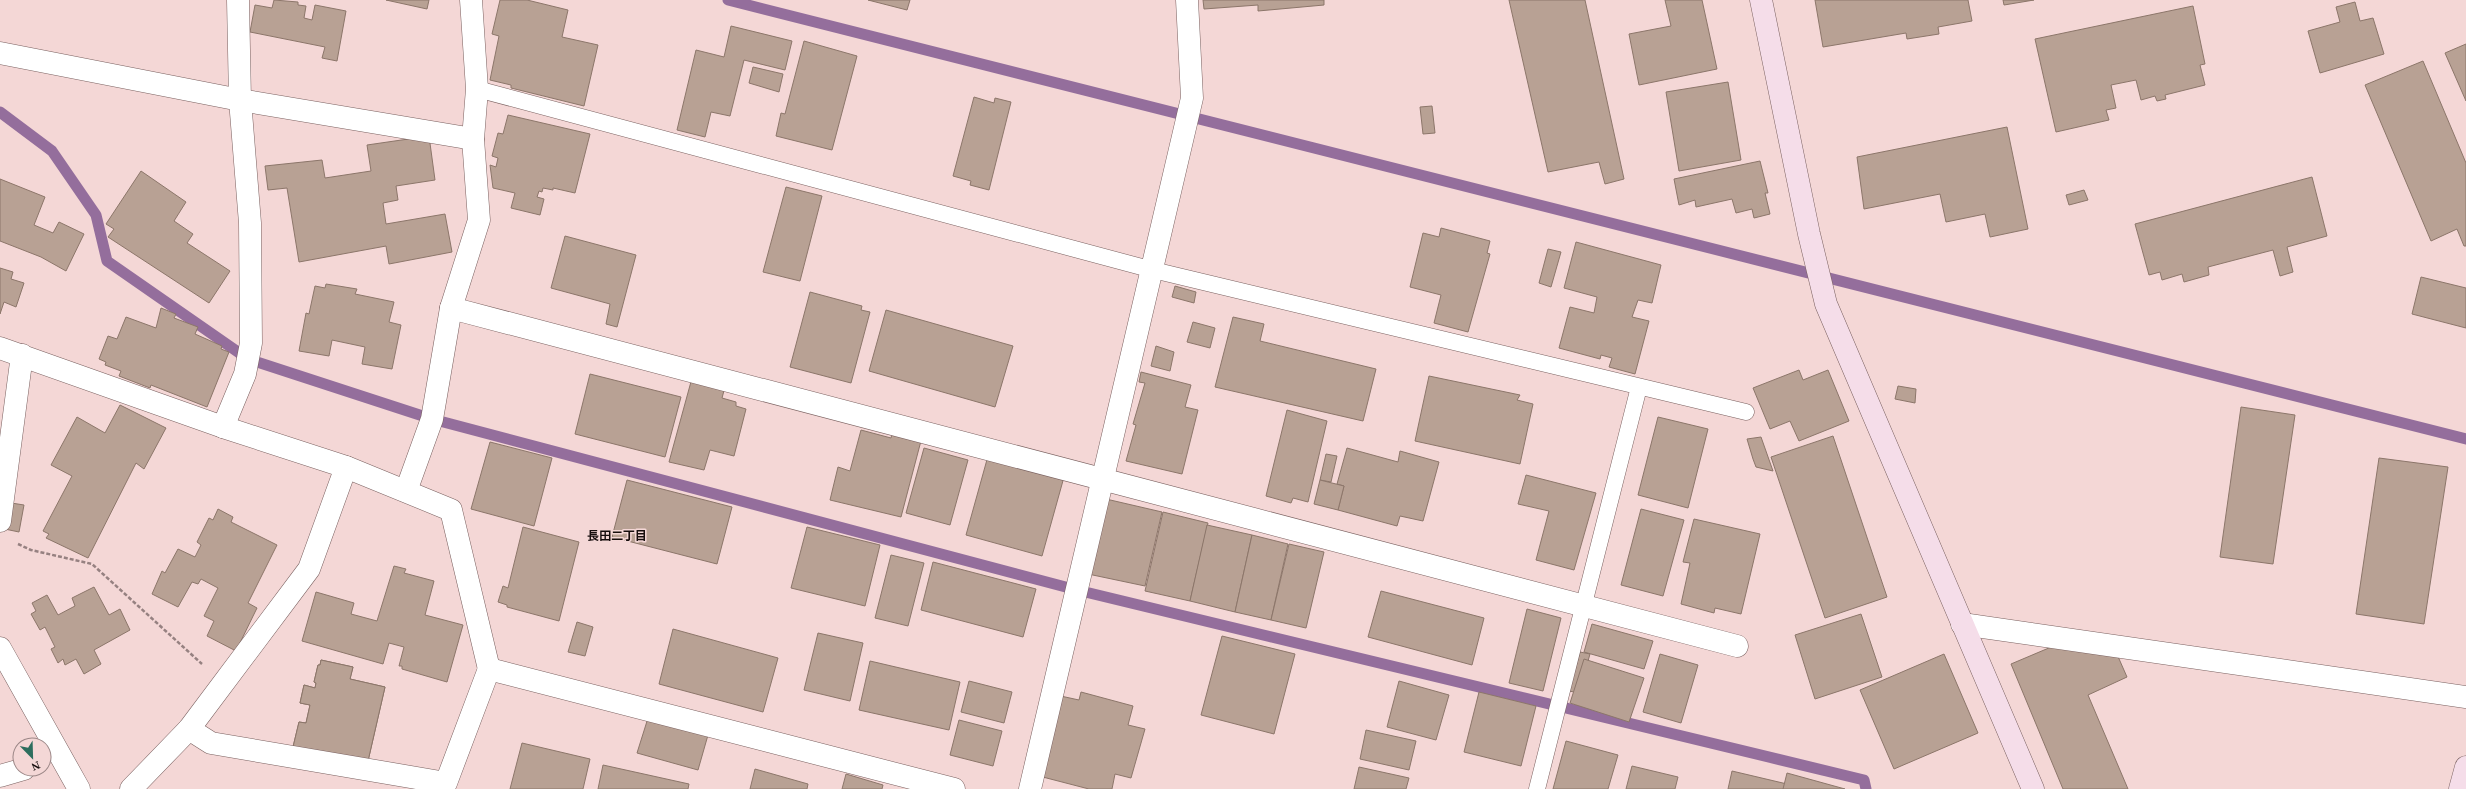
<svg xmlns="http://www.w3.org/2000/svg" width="2466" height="789" font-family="'Times New Roman','Noto Sans JP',serif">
<rect width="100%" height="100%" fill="#f4d7d6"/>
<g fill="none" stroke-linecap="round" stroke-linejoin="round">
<!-- stream -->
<g stroke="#946e9c" stroke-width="11">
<path d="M728 0 2466 439"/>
<path d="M0 112 52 151 96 215 107 261 248 359 432 419 1077 590 1864 780 1866 789"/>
</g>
</g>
<!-- building -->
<g fill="#b8a194" stroke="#8c766a">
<path d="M274 0 298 2V5L306 6 304 18 312 20 315 5 346 11 337 61 322 58 325 47 250 32 255 5 272 8Z"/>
<path d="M386 0H429L427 9Z"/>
<path d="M500 0H527L568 10 562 37 598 45 584 106 511 88V85L490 80 499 36 492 34Z"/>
<path d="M868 0H910L907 10Z"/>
<path d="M1203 0H1324V5L1258 11V5L1204 9Z"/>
<path d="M1509 0H1585L1624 179 1605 184 1599 162 1548 172Z"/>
<path d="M1665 0H1702L1717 69 1639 85 1629 34 1671 26Z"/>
<path d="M1815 0H1968L1972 21 1938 27 1939 34 1907 39 1906 33 1823 47Z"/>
<path d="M2003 0H2034L2004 5Z"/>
<path d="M2355 2 2360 21 2373 18 2384 54 2320 73 2308 31 2340 22 2336 7Z"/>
<path d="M2193 6 2205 64 2200 65 2205 85 2165 95 2166 99 2157 101 2155 96 2141 100 2136 80 2111 85 2116 108 2106 110 2109 120 2056 132 2035 39Z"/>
<path d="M731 26 792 41 785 70 744 60 730 116 711 112 705 137 677 130 696 50 724 57Z"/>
<path d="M804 41 857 56 832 150 776 136 781 113 785 114Z"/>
<path d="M2466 44V101L2445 53Z"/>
<path d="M2423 61 2466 163V246H2464L2457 229 2431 241 2365 85Z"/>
<path d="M753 67 783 74 779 92 749 83Z"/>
<path d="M1728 82 1741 160 1679 171 1666 92Z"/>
<path d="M974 97 994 103 995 98 1011 102 989 190 970 185 971 181 953 176Z"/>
<path d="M1432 106 1435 133 1423 134 1420 107Z"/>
<path d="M508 115 590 134 575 193 553 188V190L543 188 542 192 539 191 537 197 544 199 540 215 511 208 515 193 493 188 490 165 496 167 498 158 492 156 498 133 503 134Z"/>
<path d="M2007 127 2028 229 1990 237 1985 214 1946 222 1940 194 1864 209 1857 157Z"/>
<path d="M429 136 435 180 396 186 398 200 383 203 386 224 445 214 452 252 389 264 386 246 299 262 287 188 268 190 265 166 322 160 325 178 371 171 367 145Z"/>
<path d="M1760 161 1768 193H1765L1770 214 1754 218 1752 209 1736 213 1732 199 1696 207 1695 200 1679 205 1674 179Z"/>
<path d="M141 171 186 202 174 221 193 234 187 243 230 271 209 303 108 237 114 229 106 224Z"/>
<path d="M2312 177 2327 236 2287 247 2293 272 2280 276 2273 250 2208 267 2209 275 2184 282 2182 274 2162 280 2160 272 2149 275 2135 224Z"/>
<path d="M0 179 45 197 34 225 53 233 59 222 84 234 66 271 41 257 0 241Z"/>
<path d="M786 187 822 196 800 281 763 272Z"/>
<path d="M2084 190 2088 200 2069 205 2066 195Z"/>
<path d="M1441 228 1490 241 1487 253 1490 254 1468 332 1434 323 1441 295 1410 287 1423 233 1439 237Z"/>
<path d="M565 236 636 255 617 327 606 324 610 304 551 288Z"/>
<path d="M1576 242 1661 265 1652 303 1638 300 1632 317 1649 321 1635 374 1609 367 1612 358 1601 355 1600 359 1559 348 1570 307 1594 313 1597 297 1564 288Z"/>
<path d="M1548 249 1561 252 1551 287 1539 283Z"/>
<path d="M0 268 13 272 11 279 24 283 16 307 4 302 0 314Z"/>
<path d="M2421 277 2466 288V328L2412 314Z"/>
<path d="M326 284 357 289 355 294 394 302 389 322 401 325 392 369 362 364 365 347 332 340 329 356 299 351 306 313 309 314 315 286 325 288Z"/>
<path d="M1175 286 1196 292 1194 303 1172 297Z"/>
<path d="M810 292 862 306 861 310 870 312 851 383 790 367Z"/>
<path d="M161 308 176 314 174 318 198 327 195 334 222 346 221 349 229 352 207 407 151 385 150 388 119 376 121 371 105 365 106 362 99 359 108 336 117 339 126 317 156 328Z"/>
<path d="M886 310 1013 346 995 407 869 371Z"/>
<path d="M1233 317 1264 324 1260 341 1376 369 1363 421 1215 387Z"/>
<path d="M1193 322 1215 328 1210 348 1187 342Z"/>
<path d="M1156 346 1174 352 1170 371 1151 366Z"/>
<path d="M1799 370 1803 380 1828 370 1849 421 1799 441 1790 421 1770 429 1753 388Z"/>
<path d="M1141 372 1191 385 1185 407 1198 410 1182 474 1126 461 1136 425 1133 424 1145 383 1139 382Z"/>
<path d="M590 374 681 397 665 457 575 434Z"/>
<path d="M1429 376 1520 395 1517 400 1533 404 1520 464 1415 441Z"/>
<path d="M692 378 725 387 722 398 736 402V406L746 409 734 456 710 450 704 470 669 462Z"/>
<path d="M1898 386 1916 389 1915 403 1895 399Z"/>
<path d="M120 405 166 428 144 469 136 463 88 558 46 538 49 534 43 531 72 476 51 465 77 417 105 433Z"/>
<path d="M2241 407 2295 415 2273 564 2220 557Z"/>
<path d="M1287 410 1327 421 1308 502 1293 498 1291 503 1266 496Z"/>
<path d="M1658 417 1708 429 1688 508 1638 495Z"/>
<path d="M861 430 891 438 893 430 922 437 901 517 830 500 838 467 850 471Z"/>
<path d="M1833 436 1887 597 1825 618 1771 457Z"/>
<path d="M1761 437 1773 471 1756 467 1753 459 1747 439Z"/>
<path d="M490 442 552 458 534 526 471 509Z"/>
<path d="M924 448 968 460 950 525 906 513Z"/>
<path d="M1347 448 1398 462 1400 451 1439 462 1423 521 1400 516 1397 526 1338 510 1344 486 1337 484Z"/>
<path d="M1326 454 1337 456 1331 482 1320 480Z"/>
<path d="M988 456 1064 477 1042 556 966 535Z"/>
<path d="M2379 458 2448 467 2424 624 2356 614Z"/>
<path d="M1526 475 1596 493 1574 570 1536 560 1549 511 1518 504Z"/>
<path d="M627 480 732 507 717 564 612 537Z"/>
<path d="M1320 480 1344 486 1338 510 1314 504Z"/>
<path d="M1106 499 1162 512 1145 586 1088 574Z"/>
<path d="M5 502 24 505 19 532 0 528Z"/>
<path d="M218 509 233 517 231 522 277 545 248 603 257 608 236 651 207 636 214 621 204 616 218 588 201 579 198 584 192 582 178 607 152 594 162 571 165 573 178 549 195 557 201 545 197 542 209 518 213 520Z"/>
<path d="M1641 509 1684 520 1663 596 1621 585Z"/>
<path d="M1163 512 1208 523 1190 601 1145 591Z"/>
<path d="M1694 519 1760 534 1741 614 1715 608 1714 613 1681 604 1690 563 1683 562Z"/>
<path d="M1207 525 1252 535 1235 612 1190 601Z"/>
<path d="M523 527 579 542 559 621 507 607V605L498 602 503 586 508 588Z"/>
<path d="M807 527 880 545 865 606 791 588Z"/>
<path d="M1252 535 1288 544 1271 620 1235 612Z"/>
<path d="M1289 544 1324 552 1306 628 1271 620Z"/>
<path d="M891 555 924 563 908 626 875 618Z"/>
<path d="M933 562 1036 589 1023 637 921 610Z"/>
<path d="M394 566 406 569 404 573 434 581 425 615 463 625 447 682 402 669V666H399L404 647 389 643 383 664 302 641 316 592 354 603 351 614 377 621Z"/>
<path d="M94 587 109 615 120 609 130 630 94 650 101 664 84 674 76 659 65 665 63 659 58 663 51 649 55 647 45 627 40 630 31 614 36 611 32 603 47 595 58 615 75 606 72 598Z"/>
<path d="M1381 591 1484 618 1472 665 1368 637Z"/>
<path d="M1527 609 1561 618 1543 691 1509 683Z"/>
<path d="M1861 614 1882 677 1815 699 1795 635Z"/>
<path d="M577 622 593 627 585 656 568 652Z"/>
<path d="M1592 624 1653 641 1644 669 1584 652Z"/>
<path d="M673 629 778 658 763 712 659 684Z"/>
<path d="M818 633 863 643 850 701 804 690Z"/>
<path d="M1222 636 1295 654 1274 734 1201 715Z"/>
<path d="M2063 642 2116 652 2127 677 2088 695 2128 789H2063L2011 664Z"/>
<path d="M1580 652 1590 654 1579 693 1569 691Z"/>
<path d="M1660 654 1698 665 1681 723 1643 712Z"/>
<path d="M1944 654 1978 733 1894 769 1860 690Z"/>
<path d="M1584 659 1644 678 1629 722 1570 703Z"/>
<path d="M321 660 353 667 350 679 385 687 368 761 293 747 299 722 306 723 310 705 300 703 304 685 315 688 316 683 314 682 318 665H320Z"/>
<path d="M321 660 353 667 350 679 385 687 368 761 293 747 299 722 306 723 310 705 300 703 304 685 315 688 316 683 314 682 318 665H320Z"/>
<path d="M870 661 960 682 949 730 859 710Z"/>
<path d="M969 681 1012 692 1004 723 961 712Z"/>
<path d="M1399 681 1449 695 1436 740 1387 727Z"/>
<path d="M1081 692 1133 706 1128 725 1145 729 1131 778 1115 774 1112 789H1089L1035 775 1056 695 1079 700Z"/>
<path d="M1479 692 1536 706 1521 766 1464 752Z"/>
<path d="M648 718 708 735 698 770 637 753Z"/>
<path d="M959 720 1002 731 993 766 950 755Z"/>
<path d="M1366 730 1416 741 1409 770 1360 759Z"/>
<path d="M1566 741 1618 755 1608 789H1553Z"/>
<path d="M522 743 590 759 583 789H510Z"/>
<path d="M603 765 689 784 688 789H598Z"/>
<path d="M1632 766 1678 777 1675 789H1626Z"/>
<path d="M1359 767 1409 778 1406 789H1354Z"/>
<path d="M755 769 808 784 807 789H750Z"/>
<path d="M1732 771 1787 784 1785 789H1728Z"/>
<path d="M1787 773 1845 789H1783Z"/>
<path d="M846 774 883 785 882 789H842Z"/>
</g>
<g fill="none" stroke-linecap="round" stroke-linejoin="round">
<defs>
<g id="lane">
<path d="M477 89 1153 270 1746 412"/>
<path d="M1537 789 1639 387"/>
</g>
<g id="street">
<path d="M0 53 240 100 473 139"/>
<path d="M451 308 1737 646"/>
<path d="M0 348 223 427 346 467 451 510 489 669 954 789"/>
<path d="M223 427 245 374 251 343 250 223 240 100 238 0"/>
<path d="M406 491 432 419 451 308 479 220 473 139 477 89 471 0"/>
<path d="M0 521 22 355"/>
<path d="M1962 624 2466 697"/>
<path d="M0 648 79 789"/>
<path d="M189 729 211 743 446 783 489 669"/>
<path d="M0 776 24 769"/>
<path d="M131 789 189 729 309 569 346 467"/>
<path d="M1030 789 1192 98 1187 0"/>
</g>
<g id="secondary">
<path d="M1761 0 1809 234 1826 304 2033 789"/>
<path d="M2460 789 2466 767"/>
</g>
</defs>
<!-- lane casing -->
<use href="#lane" stroke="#7a6160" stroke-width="17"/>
<!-- street casing -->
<use href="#street" stroke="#7a6160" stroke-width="23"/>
<!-- secondary casing -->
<use href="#secondary" stroke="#7a6160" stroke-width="23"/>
<!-- path -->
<path stroke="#968181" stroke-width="2.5" stroke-dasharray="4 2" stroke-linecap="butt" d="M18 544 31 550 92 564 202 664"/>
<!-- lane -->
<use href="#lane" stroke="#fff" stroke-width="16"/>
<!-- street -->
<use href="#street" stroke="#fff" stroke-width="22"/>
<!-- secondary -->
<use href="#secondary" stroke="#f5dde9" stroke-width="22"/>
</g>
<g text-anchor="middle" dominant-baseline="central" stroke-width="3" stroke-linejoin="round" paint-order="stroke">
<!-- neighbourhood labels -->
<g font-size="12" font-weight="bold" fill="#160d0d" stroke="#f4d7d6">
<text x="617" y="536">長田二丁目</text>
</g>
</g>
<!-- north arrow -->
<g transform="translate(32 757) rotate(157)"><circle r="19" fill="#f4d7d6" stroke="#9b8686"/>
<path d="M0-3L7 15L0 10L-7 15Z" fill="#2d6e5e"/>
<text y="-6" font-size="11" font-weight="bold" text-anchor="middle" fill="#160d0d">N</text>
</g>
</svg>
